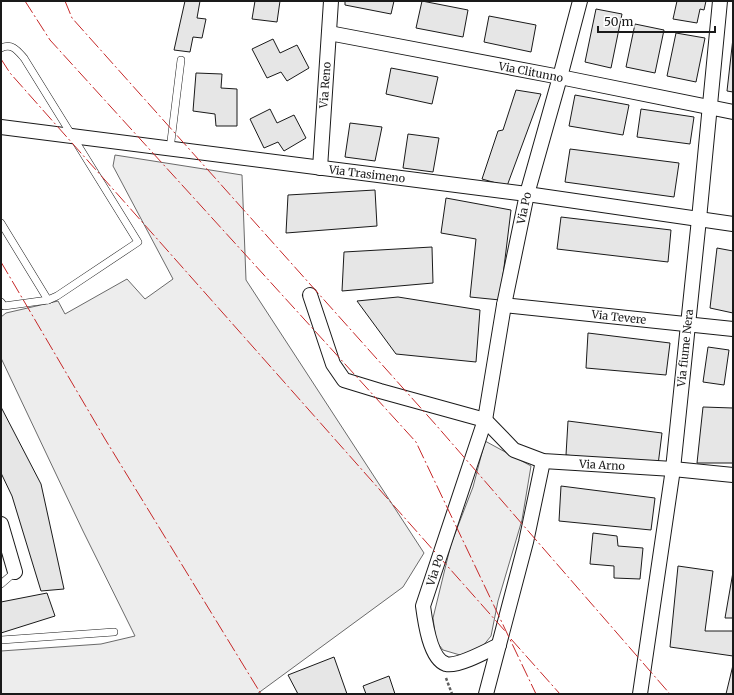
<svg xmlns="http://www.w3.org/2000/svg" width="734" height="695" font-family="Merriweather,serif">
<rect width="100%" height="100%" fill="#fff"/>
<!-- green -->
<g fill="#ededed" stroke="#6a6a6a">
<path d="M115 155 242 175 246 280 424 553 403 587 257 694H1V651L101 644 135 636 83 531 1 358V317L6 313 58 301 65 314 127 279 145 299 173 279 113 166Z"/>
<path d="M485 441 531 466 522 520 498 601 491 636 478 652 460 655 443 650 436 641 433 618 451 544 473 487Z"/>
</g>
<!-- building -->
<g fill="#e6e6e6" stroke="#1a1a1a">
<path d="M185 1H200L197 18 206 19 202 38 193 37 190 52 174 50Z"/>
<path d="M255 1H280L277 22 252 19Z"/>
<path d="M345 1H394L391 14 345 5Z"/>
<path d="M422 1 468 10 463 37 416 28Z"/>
<path d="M677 1H706L704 10 700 9 697 23 673 19Z"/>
<path d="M596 9 622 14 611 68 585 62Z"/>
<path d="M489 16 536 25 531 52 484 42Z"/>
<path d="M635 24 664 30 655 73 626 67Z"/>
<path d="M676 33 705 38 696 82 667 76Z"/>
<path d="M733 38V92L727 91Z"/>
<path d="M273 39 280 53 297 45 309 68 287 81 281 72 267 78 252 49Z"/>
<path d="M391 68 438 77 432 104 386 94Z"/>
<path d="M196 73 222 74 221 88 237 89V126H216L215 114 193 111Z"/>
<path d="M516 90 541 94 507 186 482 179 498 131 503 130Z"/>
<path d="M575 95 629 105 623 135 569 126Z"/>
<path d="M270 109 277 123 294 115 306 138 284 151 278 142 264 148 250 119Z"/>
<path d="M641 109 694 117 690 144 637 137Z"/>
<path d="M350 123 382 127 375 161 345 157Z"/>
<path d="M408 134 439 138 433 172 403 168Z"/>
<path d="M570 149 679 163 674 197 565 182Z"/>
<path d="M375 190 377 226 286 233 288 195Z"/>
<path d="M446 198 511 210 500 300 470 297 476 239 441 233Z"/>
<path d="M561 217 671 230 668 262 557 249Z"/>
<path d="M432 247 433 283 342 291 344 252Z"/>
<path d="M717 248 733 251V313L710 308Z"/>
<path d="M398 297 480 310 476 362 396 354 357 301Z"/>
<path d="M588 333 670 343 666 375 586 368Z"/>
<path d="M708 347 729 350 724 385 703 382Z"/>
<path d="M1 407 41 484 64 589 41 591 12 496 1 473Z"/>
<path d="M703 407 733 408V463H697Z"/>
<path d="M568 421 662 433 658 465 566 455Z"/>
<path d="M561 486 655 498 651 530 559 521Z"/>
<path d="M593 533 617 536 618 546 643 548 640 579 614 578V566L590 564Z"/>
<path d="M678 566 713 571 705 631H733V656L670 647Z"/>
<path d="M733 572V618H725Z"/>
<path d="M47 593 55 616 1 633V602Z"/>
<path d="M334 657 347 694H298L288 675Z"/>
<path d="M733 665V694H726Z"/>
<path d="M389 676 395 694H366L363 686Z"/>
</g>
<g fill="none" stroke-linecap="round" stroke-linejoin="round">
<defs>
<g id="lane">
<path d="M1 48C12 43 17 50 24 58L138 242 57 296 48 300 4 306 1 302"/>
<path d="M170 149 181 60"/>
<path d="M1 223 48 300"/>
<path d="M1 584 15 572"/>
<path d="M1 640 114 632"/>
</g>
<g id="street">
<path d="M329 33 560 77 733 112"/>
<path d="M1 127 527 194 733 224"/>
<path d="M320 168 331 1"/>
<path d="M310 295 333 364 344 380 380 391 485 420"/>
<path d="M504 305 733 329"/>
<path d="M485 420 514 450 543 461 673 469 733 475"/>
<path d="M1 524 15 572"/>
<path d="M499 645C487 651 458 667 446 664 430 659 425 621 423 606L485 420 504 305 527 194 560 77 580 1"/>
<path d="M486 694 526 542 543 461"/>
<path d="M640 694 673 469 699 219 720 1"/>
</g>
</defs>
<!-- lane casing -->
<use href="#lane" stroke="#1a1a1a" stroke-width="8"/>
<!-- street casing -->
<use href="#street" stroke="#1a1a1a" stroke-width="16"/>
<!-- path -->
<path stroke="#5f5f5f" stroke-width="2.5" stroke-dasharray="3 2" stroke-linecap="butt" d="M446 678 452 694"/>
<!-- lane -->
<use href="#lane" stroke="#fff" stroke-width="7"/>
<!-- street -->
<use href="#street" stroke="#fff" stroke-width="14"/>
<!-- power -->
<g stroke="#c62828" stroke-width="1" stroke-dasharray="14 3 2 3" stroke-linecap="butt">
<path d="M25 1 50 40 416 442 536 694"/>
<path d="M65 1 72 18 436 425 670 694"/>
<path d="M1 59 10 73 505 631"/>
<path d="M1 262 105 439 261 694"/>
<path d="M511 639 560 694"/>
</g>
</g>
<g text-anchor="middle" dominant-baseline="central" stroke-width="3" stroke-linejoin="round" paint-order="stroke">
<!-- street labels -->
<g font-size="11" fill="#1a1a1a" stroke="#fff">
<text transform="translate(531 72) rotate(11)">Via Clitunno</text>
<text transform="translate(325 85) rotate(-86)">Via Reno</text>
<text transform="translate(367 174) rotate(7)">Via Trasimeno</text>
<text transform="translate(524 208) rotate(-78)">Via Po</text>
<text transform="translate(619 317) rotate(6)">Via Tevere</text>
<text transform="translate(685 348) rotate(-84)">Via fiume Nera</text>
<text transform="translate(602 465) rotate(3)">Via Arno</text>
<text transform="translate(435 570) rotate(-72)">Via Po</text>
</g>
</g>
<!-- border -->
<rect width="734" height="695" fill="none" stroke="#1a1a1a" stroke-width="4"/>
<!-- scale -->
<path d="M598 26v6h117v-6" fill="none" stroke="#1a1a1a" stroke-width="2"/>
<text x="604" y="26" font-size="12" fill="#1a1a1a" stroke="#ffffff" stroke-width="3" paint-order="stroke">50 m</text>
</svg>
